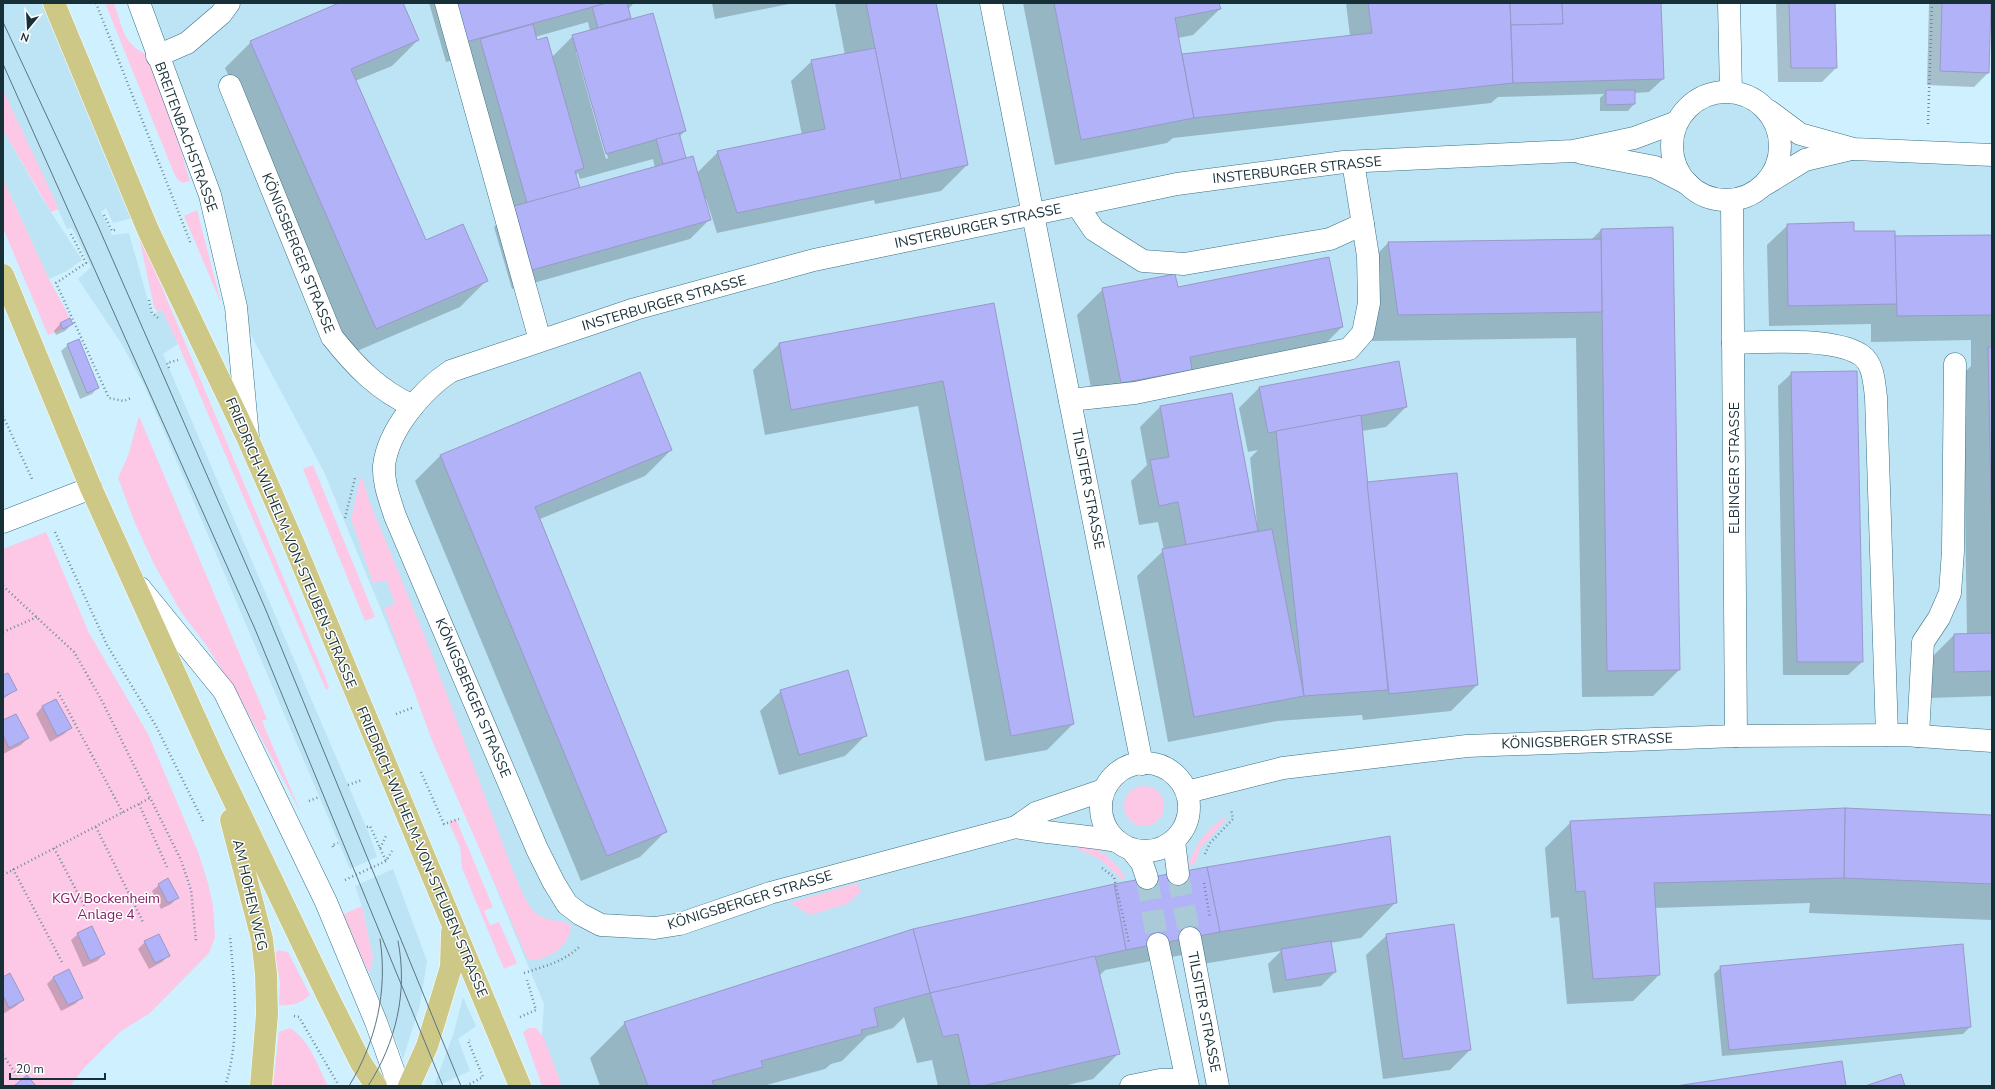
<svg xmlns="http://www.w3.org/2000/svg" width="1995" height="1089" font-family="'Nunito Sans',sans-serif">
<rect width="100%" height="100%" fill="#cff1ff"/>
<!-- built -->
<g fill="#bde4f4">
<path d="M3 3H42L133 218 113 223 106 208 101 212 112 235 129 233 152 315 162 309 178 344 163 354 370 836 377 857 350 869 145 387 121 343 78 279 91 267 72 228 67 229 3 91Z"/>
<path d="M139 3H1729L1731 92 1749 97 1800 134 1992 155V1086H543L539 1076 544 1004 324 472 236 307Z"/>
<path d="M3 130 40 195 82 260 67 271 49 279 3 179Z"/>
<path d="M393 869 427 961 420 1005 403 1059 369 973 373 958 362 906 355 886Z"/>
<path d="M463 997 476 1026 458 1039 470 1071 437 1086 435 1083 454 1032Z"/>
</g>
<!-- green -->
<g fill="#fcc8e5">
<path d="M105 3H114C124 32 123 45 153 58L190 181 183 183 178 180 174 173Z"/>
<path d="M3 90 59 209 51 212 3 130Z"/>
<path d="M3 179 49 279 70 318 60 323 63 329 48 335 3 228Z"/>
<path d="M197 210 221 303 184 216Z"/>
<path d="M137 228 325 677 329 688 326 690 178 344 162 310 158 312 154 307Z"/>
<path d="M139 416 267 719 262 721 301 813 240 698 206 645 181 612 154 564 135 523 118 478 128 456Z"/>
<path d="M313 465 375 617 365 621 303 469Z"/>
<path d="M361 475 370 503 429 647 513 871C520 886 527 911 544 918 554 922 563 919 571 926 569 947 548 961 528 960L431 738 384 608 395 604 386 580 373 583 351 519Z"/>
<path d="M46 532 89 633 148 734 168 781 198 852 208 883 213 906 215 937 209 953 150 1013 120 1032 84 1068 70 1086H3V549Z"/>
<circle cx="1144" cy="806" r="20"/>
<path d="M1225 817V821L1200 849 1195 864 1188 866C1195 845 1206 829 1225 817Z"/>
<path d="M456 819 493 907 484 911 490 925 499 922 517 963 504 969 462 868 460 847 449 823Z"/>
<path d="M1072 844C1097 843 1113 859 1126 878L1121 879C1113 871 1106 864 1097 858 1088 853 1079 851 1072 844Z"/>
<path d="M857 883 861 892 847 904 810 915 790 903Z"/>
<path d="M362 906 373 958 369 973 342 915Z"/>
<path d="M278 950 288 952 310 995C300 1004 292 1006 279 1005L280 982 275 954Z"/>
<path d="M290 1028C310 1040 318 1067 328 1086H273L279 1032Z"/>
<path d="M529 1028H536L544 1038 562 1086H542L523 1032Z"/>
</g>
<!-- shadow -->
<g fill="#0003" fill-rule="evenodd">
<path d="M342 3H402L418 40 392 66 355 81 425 242 486 281 460 307 350 354 225 68 251 42Z"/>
<path d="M429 3H634L628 9 630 18 628 21 685 131 679 137 685 158 697 173 718 152 802 135 791 81 812 61 845 55 835 3H935L967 165 941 191 875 204 874 200 717 233 706 199H704L710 219 690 239 512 289 494 227 499 222 463 57 446 62ZM588 22 590 31 573 36 552 57 537 41 535 37ZM576 52H578L608 158 606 159ZM653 159 655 168 579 189 575 176 578 173 580 179Z"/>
<path d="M712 3H794L715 19Z"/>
<path d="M1023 3H1218L1220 9 1193 35 1178 38 1181 55 1350 36 1346 3H1660L1663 79 1649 92 1634 93V104L1628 111H1600V98L1604 94 1498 97 1491 103 1173 138 1167 143 1055 165Z"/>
<path d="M1776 3H1834L1836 68 1822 82H1778Z"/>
<path d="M1929 3H1990L1988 73 1974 87 1927 85Z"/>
<path d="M1788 225 1894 237 1992 236V696L1928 698V661L1954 635H1967L1963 374 1971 366V340L1871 342V324L1769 326 1767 245Z"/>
<path d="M1601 230 1679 670 1653 696 1582 697 1576 338 1372 341 1362 269 1388 243 1591 240Z"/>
<path d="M1177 288 1342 327 1316 353 1165 395 1095 409 1077 315 1103 289Z"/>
<path d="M993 304 1073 724 1047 750 985 761 918 406 765 435 753 370 779 344Z"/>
<path d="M70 320 72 324 65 331 56 335 54 331 60 324Z"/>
<path d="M68 345 98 387 92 394 80 399 61 351Z"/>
<path d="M1792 373 1862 662 1848 675H1783L1778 386Z"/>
<path d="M1260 387 1406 407 1386 427 1362 431 1366 483 1477 685 1451 711 1363 720 1362 715 1277 721 1168 742 1137 576 1164 550 1158 522 1139 525 1131 481 1147 465 1140 427 1160 407 1231 394 1256 523H1257L1250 458 1258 450 1248 452 1239 408Z"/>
<path d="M671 450 645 476 540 519 666 831 640 857 581 881 415 481 441 455Z"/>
<path d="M3 677 15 690 3 699Z"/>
<path d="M781 691 866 735 845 756 779 775 760 711Z"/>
<path d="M56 700 70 728 64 734 50 742 36 714 42 707Z"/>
<path d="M3 721 28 738 21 745 3 754Z"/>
<path d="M1992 816V920L1809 913 1810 903 1654 908 1659 975 1633 1001 1567 1004 1559 917 1551 918 1545 848 1571 822Z"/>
<path d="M159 885 177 898 171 904 161 909 152 891Z"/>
<path d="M1396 902 1361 938 1330 943 1335 972 1321 986 1273 993 1268 964 1281 951 1184 967 1182 955 1105 970 1099 976 1119 1053 1093 1079 1064 1086H938L932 1060 917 1063 904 1017 893 1028 867 1036 842 1061 831 1064 825 1069 763 1086H600L590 1058 625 1023Z"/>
<path d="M78 934 104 954 97 961 83 967 71 940Z"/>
<path d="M1387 935 1470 1050 1450 1070 1383 1079 1366 955Z"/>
<path d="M145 942 168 956 162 962 149 969 138 949Z"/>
<path d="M1721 967 1970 1027 1963 1034 1722 1056 1714 974Z"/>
<path d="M54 977 82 997 75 1004 61 1011 47 984Z"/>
<path d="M3 978 23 1000 16 1006 3 1014Z"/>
</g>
<!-- building -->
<g fill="#b2b2f8" stroke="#9899c7">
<path d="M339 3H403L419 40 351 69 426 240 463 224 488 281 376 329 250 41Z"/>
<path d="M455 3H607L466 42Z"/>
<path d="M607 3H627L631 18 598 28 592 7Z"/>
<path d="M866 3H936L968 165 901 179Z"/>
<path d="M1054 3H1219L1221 9 1175 18 1194 118 1081 140Z"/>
<path d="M1368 3H1510L1513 83 1194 118 1182 54 1372 33Z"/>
<path d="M1510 3H1562L1563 24 1511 25Z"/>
<path d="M1562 3H1661L1664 79 1513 83 1511 25 1563 24Z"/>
<path d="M1789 3H1835L1837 68H1791Z"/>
<path d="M1942 3H1991L1989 73 1940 71Z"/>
<path d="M653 13 686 131 606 154 572 35Z"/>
<path d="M533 24 537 40 547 37 584 168 575 171 580 188 527 203 480 39Z"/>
<path d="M875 48 901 179 737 213 717 151 825 129 811 60Z"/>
<path d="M1606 90H1635V104L1606 105Z"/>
<path d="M679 133 686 158 663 164 656 139Z"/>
<path d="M693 156 711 220 532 270 514 206Z"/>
<path d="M1854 222V231H1895L1897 304 1788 306 1787 224Z"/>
<path d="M1673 227 1680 670 1607 671 1601 229Z"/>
<path d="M1992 235V315L1897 316 1895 236Z"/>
<path d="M1601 239 1602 312 1398 315 1388 242Z"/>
<path d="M1329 257 1343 327 1190 357 1192 370 1121 383 1102 288 1175 274 1178 287Z"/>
<path d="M994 303 1074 724 1011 736 943 381 791 410 779 343Z"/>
<path d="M70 318 73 324 63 329 60 323Z"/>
<path d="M79 339 99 388 87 393 67 344Z"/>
<path d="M1988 347H1992V547Z"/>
<path d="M1399 361 1407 407 1268 433 1259 387Z"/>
<path d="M1857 371 1863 662H1797L1791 372Z"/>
<path d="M640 372 672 450 535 507 667 832 607 856 440 455Z"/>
<path d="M1232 393 1258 531 1186 545 1178 502 1159 506 1150 460 1169 457 1160 406Z"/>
<path d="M1361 415 1388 690 1304 696 1276 431Z"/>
<path d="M1457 473 1478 685 1389 694 1367 482Z"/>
<path d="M1272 529 1304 696 1194 717 1162 549Z"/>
<path d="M1992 633V671L1954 672V634Z"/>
<path d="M848 670 867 736 799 755 780 690Z"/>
<path d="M8 673 17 690 3 697V675Z"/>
<path d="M56 699 72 728 57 736 42 706Z"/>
<path d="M16 714 29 738 9 748 3 735V720Z"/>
<path d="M1845 808 1992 815V884L1844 878Z"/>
<path d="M1845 808 1844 878 1654 883 1660 975 1593 979 1585 891 1576 892 1570 821Z"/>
<path d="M1390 836 1397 903 1220 932 1207 867Z"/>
<path d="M1207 867 1220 932 1126 950 1114 884Z"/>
<path d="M168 878 179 898 168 903 158 884Z"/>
<path d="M1114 884 1126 950 930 993 913 929Z"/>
<path d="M1454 924 1471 1050 1403 1059 1386 934Z"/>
<path d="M92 926 105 954 90 961 77 933Z"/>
<path d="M913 929 930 993 874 1008 878 1026 861 1030 862 1034 761 1061 763 1067 712 1081 714 1086H648L624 1022Z"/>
<path d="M159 934 170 956 155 963 144 941Z"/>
<path d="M1331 941 1336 972 1286 980 1281 949Z"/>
<path d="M1963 944 1971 1027 1729 1050 1720 966Z"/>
<path d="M1095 956 1120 1054 982 1086H970L958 1034 943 1037 930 993Z"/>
<path d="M69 969 83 998 68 1005 53 977Z"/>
<path d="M10 973 24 1000 9 1008 3 995V977Z"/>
<path d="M1842 1061 1846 1086H1676Z"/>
<path d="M1901 1074 1905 1086H1865Z"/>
<path d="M27 1075 36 1086H14Z"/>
</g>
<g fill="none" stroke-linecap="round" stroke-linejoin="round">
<!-- minor-tunnel -->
<g stroke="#aacad7" stroke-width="22" stroke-dasharray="22 11" stroke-linecap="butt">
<path d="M1178 874 1190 938"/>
<path d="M1147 878 1158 944"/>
</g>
<defs>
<g id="minor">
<path d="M139 3 210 195 236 307 248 437"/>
<path d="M446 3 540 340"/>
<path d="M991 3 1142 764"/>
<path d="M1729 3 1731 92"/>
<path d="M157 56 187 43 221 14 229 3"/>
<path d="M230 86 332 337C356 367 378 390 413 406"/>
<circle cx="1726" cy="146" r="54"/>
<path d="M1769 111 1800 134 1854 149 1992 155"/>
<path d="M1582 153 1655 167 1688 184"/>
<path d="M1766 184 1805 160 1851 149"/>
<path d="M1732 200 1736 736"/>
<path d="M1077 205 1094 230 1143 261 1184 264 1330 239 1363 224"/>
<path d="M1733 343C1766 342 1834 337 1861 355 1874 364 1874 383 1876 397L1887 735"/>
<path d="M1070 400 1135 393 1349 349 1363 333 1369 303 1368 256 1353 162"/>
<path d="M3 522 91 488"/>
<path d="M140 588 224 691 326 902 376 1022 396 1078V1086"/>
<path d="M1918 736 1923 642 1939 618 1950 593 1953 551 1955 364"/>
<circle cx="1145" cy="807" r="44"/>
<path d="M1104 790 1036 813 1016 827C1050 834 1084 835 1117 841"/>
<path d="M1187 792 1283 768 1467 746 1736 736 1904 735 1992 741"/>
<path d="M1016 827 770 893 680 924 655 928 601 925 580 914 567 904 554 883 537 849 395 516C390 500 383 483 384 466 388 430 422 390 451 371L635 309 814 260 1177 184 1344 162 1573 151 1634 138 1677 122"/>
<path d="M1174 841 1178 874"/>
<path d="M1131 849 1142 863 1147 878"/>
<path d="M1190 938 1218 1086"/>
<path d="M1158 944 1188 1086"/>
<path d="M1131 1086 1160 1080H1186"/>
</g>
<g id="major">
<path d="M54 3 148 230 248 439 296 549 520 1086"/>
<path d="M3 275 91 488 212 755 327 995 361 1063 376 1086"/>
<path d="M231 820 262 939 266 974 267 1014 261 1086"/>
<path d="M409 1086 427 1046 451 967 452 932"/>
</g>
</defs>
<!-- minor casing -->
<use href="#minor" stroke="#377084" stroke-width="23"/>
<!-- major casing -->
<use href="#major" stroke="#fff" stroke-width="23"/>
<!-- path -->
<g stroke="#6f8b96" stroke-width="2.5" stroke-dasharray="1 3" stroke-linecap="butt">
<path d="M96 3 191 244"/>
<path d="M1928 124 1932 3"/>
<path d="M104 215 112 231 117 229"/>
<path d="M71 234 86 263 56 283 109 398 124 401 131 398"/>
<path d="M149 300 152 313 158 318"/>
<path d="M169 368 167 363 178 360"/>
<path d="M3 416 33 481"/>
<path d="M345 518 355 478"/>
<path d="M55 532 107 645 156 726 203 821"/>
<path d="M3 586 74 652 101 699 181 860 191 890 196 941"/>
<path d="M3 632 37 617"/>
<path d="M58 692 123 813"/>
<path d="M396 714 412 708"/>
<path d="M421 772 444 824 459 819"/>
<path d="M348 785 362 780"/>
<path d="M309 801 319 797"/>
<path d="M139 804 167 867"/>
<path d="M96 827 143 922"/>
<path d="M367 827 370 826 386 861"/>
<path d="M333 847 332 845 338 843"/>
<path d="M54 848 85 907"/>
<path d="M380 848 386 836"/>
<path d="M1205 854 1210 843 1233 819 1231 809"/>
<path d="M1102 868 1114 877 1129 943"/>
<path d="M13 869 63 964"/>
<path d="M3 875 150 798"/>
<path d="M345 880 386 861 392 851"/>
<path d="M1204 883 1210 918"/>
<path d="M524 973C545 966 564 962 580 946"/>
<path d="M294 1016 299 1017 339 1086"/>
<path d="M520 1017 536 1010 527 980"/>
<path d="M3 1055 18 1077"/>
<path d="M225 1086C241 1037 234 985 230 935"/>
<path d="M466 1086 483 1077 468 1041 470 1040"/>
</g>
<!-- minor -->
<use href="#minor" stroke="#fff" stroke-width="22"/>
<!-- major -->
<use href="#major" stroke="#cec886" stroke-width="22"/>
<!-- tram -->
<g stroke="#5a7580" stroke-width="1">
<path d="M3 22 98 226 265 608 461 1086"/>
<path d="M3 64 255 629 443 1086"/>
<path d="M349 1086C376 1042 388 991 380 939"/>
<path d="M368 1086C396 1043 408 992 398 941"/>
</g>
</g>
<g text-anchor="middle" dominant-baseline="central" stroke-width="3" stroke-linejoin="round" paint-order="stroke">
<!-- street labels -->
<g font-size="14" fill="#172f37" stroke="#fff">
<text transform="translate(186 137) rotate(70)">BREITENBACHSTRASSE</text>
<text transform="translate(1297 170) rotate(-6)">INSTERBURGER STRASSE</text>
<text transform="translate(978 226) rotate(-12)">INSTERBURGER STRASSE</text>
<text transform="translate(298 253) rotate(68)">KÖNIGSBERGER STRASSE</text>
<text transform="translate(664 303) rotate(-16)">INSTERBURGER STRASSE</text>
<text transform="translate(1734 468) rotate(-90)">ELBINGER STRASSE</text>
<text transform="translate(1088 489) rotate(79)">TILSITER STRASSE</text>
<text transform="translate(291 543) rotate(67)">FRIEDRICH-WILHELM-VON-STEUBEN-STRASSE</text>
<text transform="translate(473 698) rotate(67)">KÖNIGSBERGER STRASSE</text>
<text transform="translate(1587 741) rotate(-2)">KÖNIGSBERGER STRASSE</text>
<text transform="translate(422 852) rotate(67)">FRIEDRICH-WILHELM-VON-STEUBEN-STRASSE</text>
<text transform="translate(250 895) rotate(77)">AM HOHEN WEG</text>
<text transform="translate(750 900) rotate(-17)">KÖNIGSBERGER STRASSE</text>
<text transform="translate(1204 1012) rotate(79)">TILSITER STRASSE</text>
</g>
<!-- park labels -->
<g font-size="14" fill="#852065" stroke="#fff">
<text x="106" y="898">KGV Bockenheim<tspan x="106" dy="16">Anlage 4</tspan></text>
</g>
</g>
<!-- border -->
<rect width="1995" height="1089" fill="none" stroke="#172f37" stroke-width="8"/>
<!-- north arrow -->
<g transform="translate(28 28) rotate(198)" stroke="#ffffff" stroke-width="3" paint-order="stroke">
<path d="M0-3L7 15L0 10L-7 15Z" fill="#172f37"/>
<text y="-6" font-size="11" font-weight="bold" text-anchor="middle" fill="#172f37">N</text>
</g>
<!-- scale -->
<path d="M10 1073v6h95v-6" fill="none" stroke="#172f37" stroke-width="2"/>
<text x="16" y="1073" font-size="12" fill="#172f37" stroke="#ffffff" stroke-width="3" paint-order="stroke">20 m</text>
</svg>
